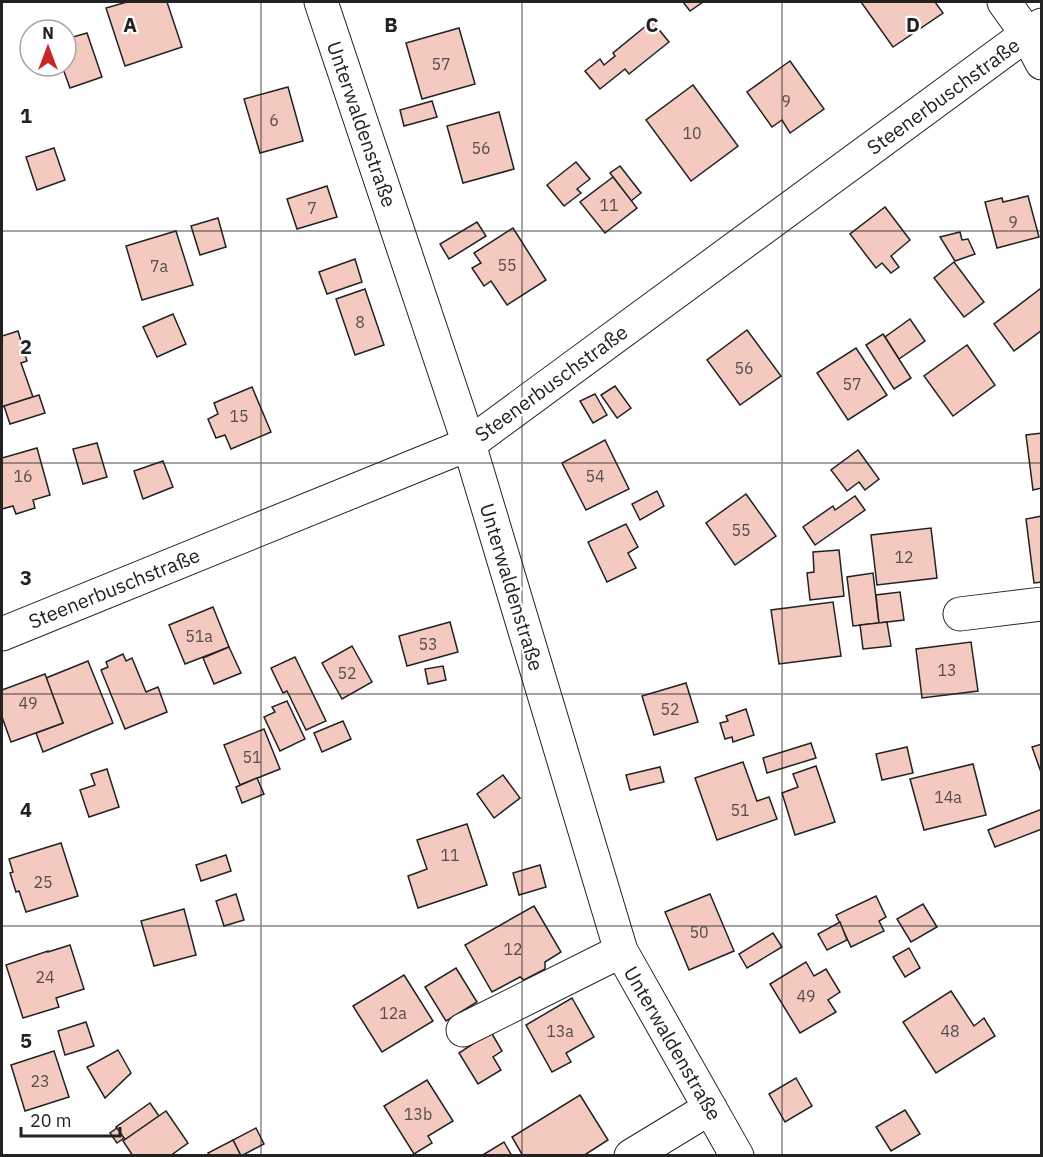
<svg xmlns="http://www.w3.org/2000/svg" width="1043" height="1157" font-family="'IBM Plex Sans',sans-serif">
<rect width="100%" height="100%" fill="#fff"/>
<!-- building -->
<g fill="#f3c9c0" stroke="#222" stroke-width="1.5">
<path d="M127 2H167L182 47 125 66 106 8Z"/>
<path d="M683 2H703L690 11Z"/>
<path d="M861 2H935L943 13 893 47Z"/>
<path d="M652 21 669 42 629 74 625 69 600 89 585 71 600 59 604 65 615 56 613 53Z"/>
<path d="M459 28 475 84 422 99 406 43Z"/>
<path d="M87 33 102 77 70 88 62 66H66V39Z"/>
<path d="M790 61 824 109 790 133 782 120 772 127 747 92Z"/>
<path d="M693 85 738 146 691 181 646 120Z"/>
<path d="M288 87 303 141 260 153 244 99Z"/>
<path d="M432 101 437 117 404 126 400 110Z"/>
<path d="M499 112 514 169 463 183 447 126Z"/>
<path d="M54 148 65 180 37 190 26 157Z"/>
<path d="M576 162 590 179 577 189 581 193 564 206 547 185Z"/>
<path d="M620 166 641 193 631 201 610 173Z"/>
<path d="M613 177 637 208 605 233 580 202Z"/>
<path d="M327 186 337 217 297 229 287 199Z"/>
<path d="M1028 196 1039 237 997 248 985 202 1002 198 1003 202Z"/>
<path d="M885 207 910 240 891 256 899 267 891 273 882 263 876 268 850 234Z"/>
<path d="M218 218 226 247 200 255 191 226Z"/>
<path d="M477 222 486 236 449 259 440 244Z"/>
<path d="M513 228 546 280 507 305 491 281 484 286 472 268 481 263 474 253Z"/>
<path d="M176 231 193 285 142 300 126 246Z"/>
<path d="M960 232 962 240 968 239 975 254 955 261 940 237Z"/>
<path d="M355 259 362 282 327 294 319 272Z"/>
<path d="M954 262 984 302 964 317 934 278Z"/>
<path d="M365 289 384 345 355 355 336 299Z"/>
<path d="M1040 289 1042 291V330L1014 351 994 324Z"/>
<path d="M173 314 186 344 157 357 143 327Z"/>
<path d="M910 319 925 341 899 359 885 337Z"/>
<path d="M747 330 781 376 740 405 707 360Z"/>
<path d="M18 331 27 361 21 363 33 397 2 407V336Z"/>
<path d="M883 334 911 378 894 389 866 345Z"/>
<path d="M967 345 995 385 953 416 924 376Z"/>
<path d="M856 348 887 395 848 420 817 373Z"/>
<path d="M615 386 631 408 617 418 601 395Z"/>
<path d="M252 387 271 432 231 449 225 435 216 438 208 419 218 414 214 403Z"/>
<path d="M595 394 607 415 593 423 580 401Z"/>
<path d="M39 395 45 413 10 424 4 406Z"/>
<path d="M1042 433V488L1033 490 1026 435Z"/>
<path d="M605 440 629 489 586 510 562 463Z"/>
<path d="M97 443 107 477 83 484 73 449Z"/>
<path d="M37 448 50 495 33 500 35 508 16 514 13 506 2 509V458Z"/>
<path d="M858 450 879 479 865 490 859 482 847 491 831 470Z"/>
<path d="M163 461 173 487 143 499 134 471Z"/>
<path d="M657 491 664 506 640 520 632 504Z"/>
<path d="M746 494 776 536 735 565 706 523Z"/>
<path d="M855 496 865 510 815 545 803 527 833 506 835 510Z"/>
<path d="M1042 516V582L1034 583 1026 519Z"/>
<path d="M626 524 638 547 628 553 636 568 607 582 588 542Z"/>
<path d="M931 528 937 578 877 585 871 535Z"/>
<path d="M839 550 844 596 810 600 807 573 814 572 813 552Z"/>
<path d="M873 573 879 623 853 626 847 577Z"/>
<path d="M900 592 904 620 879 623 876 595Z"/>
<path d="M833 602 841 656 779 664 771 610Z"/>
<path d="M213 607 229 647 185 664 169 625Z"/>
<path d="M450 622 458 652 407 666 399 636Z"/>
<path d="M887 622 891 646 863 649 860 625Z"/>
<path d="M971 642 978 691 922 698 916 649Z"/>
<path d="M352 646 372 682 342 699 322 663Z"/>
<path d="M229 647 241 673 214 684 203 658Z"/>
<path d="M123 654 126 661 132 658 146 692 158 687 167 712 125 729 101 670 108 667 106 662Z"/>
<path d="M295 657 326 721 306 730 287 691 283 693 271 668Z"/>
<path d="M88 661 113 723 43 752 36 733 63 723 46 678Z"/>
<path d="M443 666 446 680 428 684 425 669Z"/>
<path d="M45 674 63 723 11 742 2 717V690Z"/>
<path d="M686 683 698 722 654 735 642 696Z"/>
<path d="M287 701 305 739 280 751 264 717 275 712 272 707Z"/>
<path d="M746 709 754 735 733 742 732 737 725 739 720 723 728 721 726 716Z"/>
<path d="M343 721 351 739 322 752 314 733Z"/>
<path d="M264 729 280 769 240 785 224 745Z"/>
<path d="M811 743 816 758 767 773 763 758Z"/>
<path d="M1042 744V775L1032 747Z"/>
<path d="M907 747 913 773 882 780 876 754Z"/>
<path d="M743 762 757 801 769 797 777 819 717 840 695 778Z"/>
<path d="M973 764 986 815 924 830 910 779Z"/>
<path d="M816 766 835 822 795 835 782 793 798 787 793 774Z"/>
<path d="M660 767 664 782 630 790 626 775Z"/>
<path d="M107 769 119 807 89 817 80 790 95 785 91 774Z"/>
<path d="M503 775 520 798 494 818 477 794Z"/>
<path d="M257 778 264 794 242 803 236 787Z"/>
<path d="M1042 809V829L995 847 988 830Z"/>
<path d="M467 824 487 885 418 908 408 876 427 869 417 840Z"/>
<path d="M61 843 78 896 26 912 19 891 16 892 10 873 13 872 9 859Z"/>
<path d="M226 855 231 871 201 881 196 865Z"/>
<path d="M540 865 546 887 519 895 513 873Z"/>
<path d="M236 894 244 920 224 926 216 901Z"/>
<path d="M710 894 734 951 689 970 665 912Z"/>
<path d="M876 896 886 917 879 921 884 931 851 947 836 915Z"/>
<path d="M923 904 937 927 911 942 897 919Z"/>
<path d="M534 906 561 952 545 962V969L524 980 520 977 492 992 465 945Z"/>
<path d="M184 909 196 955 154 966 141 921Z"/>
<path d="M840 922 847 940 827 950 818 934Z"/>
<path d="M773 933 782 947 747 968 739 954Z"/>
<path d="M70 945 84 989 56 998 59 1007 23 1018 6 965 48 951V952Z"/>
<path d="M909 948 920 968 905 977 893 957Z"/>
<path d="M806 962 814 976 826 969 840 992 828 1000 836 1012 800 1033 770 984Z"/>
<path d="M456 968 477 1002 446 1021 425 987Z"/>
<path d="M404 975 433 1021 382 1052 353 1006Z"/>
<path d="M951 991 974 1026 984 1018 995 1036 936 1073 903 1022Z"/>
<path d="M572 998 594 1037 566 1053 571 1062 552 1072 526 1025Z"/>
<path d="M86 1022 94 1046 65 1055 58 1031Z"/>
<path d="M491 1032 502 1051 493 1057 501 1070 478 1084 459 1053Z"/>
<path d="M118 1050 131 1073 105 1098 87 1067Z"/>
<path d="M54 1051 69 1097 25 1111 11 1065Z"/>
<path d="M796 1078 812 1106 785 1122 769 1094Z"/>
<path d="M427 1080 453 1121 428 1136 432 1143 414 1154 384 1106Z"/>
<path d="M580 1095 608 1140 583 1156H523L512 1137Z"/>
<path d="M150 1103 159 1116 125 1140 116 1127Z"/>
<path d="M905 1110 920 1134 891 1151 876 1127Z"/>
<path d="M166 1111 188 1143 170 1156H133L123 1141Z"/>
<path d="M117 1128 124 1138 117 1143 110 1133Z"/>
<path d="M256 1128 264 1144 241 1156 233 1140Z"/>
<path d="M233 1140 241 1156H210L208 1153Z"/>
<path d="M504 1142 512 1156H481Z"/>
</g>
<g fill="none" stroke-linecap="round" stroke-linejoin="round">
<defs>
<g id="minor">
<path d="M321 2 469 444 621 951 737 1156"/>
<path d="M1004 2 1027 34 1042 63"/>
<path d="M960 614 1042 604"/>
<path d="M2 634 469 444 1027 34 1042 25"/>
<path d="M463 1030 621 951"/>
<path d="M631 1156 710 1108"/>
</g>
</defs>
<!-- minor casing -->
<use href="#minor" stroke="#222" stroke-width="35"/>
<!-- minor -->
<use href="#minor" stroke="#fff" stroke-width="33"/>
</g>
<!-- grid -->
<path fill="none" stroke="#222" stroke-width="1.5" stroke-opacity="0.55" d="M261 2V1156M522 2V1156M782 2V1156M2 231H1042M2 463H1042M2 694H1042M2 926H1042"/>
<g text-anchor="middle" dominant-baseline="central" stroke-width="4.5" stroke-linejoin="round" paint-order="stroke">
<!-- number labels -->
<g font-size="16" fill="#564c4a">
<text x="441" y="64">57</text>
<text x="786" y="101">9</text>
<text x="274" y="120">6</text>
<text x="692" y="133">10</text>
<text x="481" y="148">56</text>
<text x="609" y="205">11</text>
<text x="312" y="208">7</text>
<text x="1013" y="222">9</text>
<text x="507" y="265">55</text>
<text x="159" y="266">7a</text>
<text x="360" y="322">8</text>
<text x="744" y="368">56</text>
<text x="852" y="384">57</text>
<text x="239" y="416">15</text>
<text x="23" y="476">16</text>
<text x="595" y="476">54</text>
<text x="741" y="530">55</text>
<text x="904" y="557">12</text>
<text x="199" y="636">51a</text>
<text x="428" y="644">53</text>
<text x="947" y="670">13</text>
<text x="347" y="673">52</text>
<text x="28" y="703">49</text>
<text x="670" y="709">52</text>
<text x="252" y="757">51</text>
<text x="948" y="797">14a</text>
<text x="740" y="810">51</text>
<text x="450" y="855">11</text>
<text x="43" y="882">25</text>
<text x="699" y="932">50</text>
<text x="513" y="949">12</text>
<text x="45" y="977">24</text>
<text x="806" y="996">49</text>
<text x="393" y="1013">12a</text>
<text x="560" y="1031">13a</text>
<text x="950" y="1031">48</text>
<text x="40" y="1081">23</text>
<text x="418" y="1114">13b</text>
</g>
<!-- street labels -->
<g font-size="20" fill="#222" stroke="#fff">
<text transform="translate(943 96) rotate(-36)">Steenerbuschstraße</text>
<text transform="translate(362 124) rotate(71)">Unterwaldenstraße</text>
<text transform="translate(551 383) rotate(-36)">Steenerbuschstraße</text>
<text transform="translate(512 587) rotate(73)">Unterwaldenstraße</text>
<text transform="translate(114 588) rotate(-22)">Steenerbuschstraße</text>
<text transform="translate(673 1043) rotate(60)">Unterwaldenstraße</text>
</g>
</g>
<g font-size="20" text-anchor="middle" font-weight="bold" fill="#222" stroke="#fff" stroke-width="4.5" stroke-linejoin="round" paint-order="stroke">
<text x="130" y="32">A</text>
<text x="391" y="32">B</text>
<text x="652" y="32">C</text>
<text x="913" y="32">D</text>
<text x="26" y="123">1</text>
<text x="26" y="354">2</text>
<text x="26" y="585">3</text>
<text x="26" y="817">4</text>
<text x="26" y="1048">5</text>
</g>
<!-- border -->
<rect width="1043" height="1157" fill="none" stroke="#222222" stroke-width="6"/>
<!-- north arrow -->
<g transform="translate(48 48)"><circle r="28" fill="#ffffff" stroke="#a7a7a7" stroke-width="1.5"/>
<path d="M0-4.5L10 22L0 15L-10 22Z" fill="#c62828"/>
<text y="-9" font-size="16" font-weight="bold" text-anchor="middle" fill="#222222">N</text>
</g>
<!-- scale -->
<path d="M21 1127v9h99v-9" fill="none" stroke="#222222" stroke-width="3"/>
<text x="30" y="1127" font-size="18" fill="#222222" stroke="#ffffff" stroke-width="4.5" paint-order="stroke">20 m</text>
</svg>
